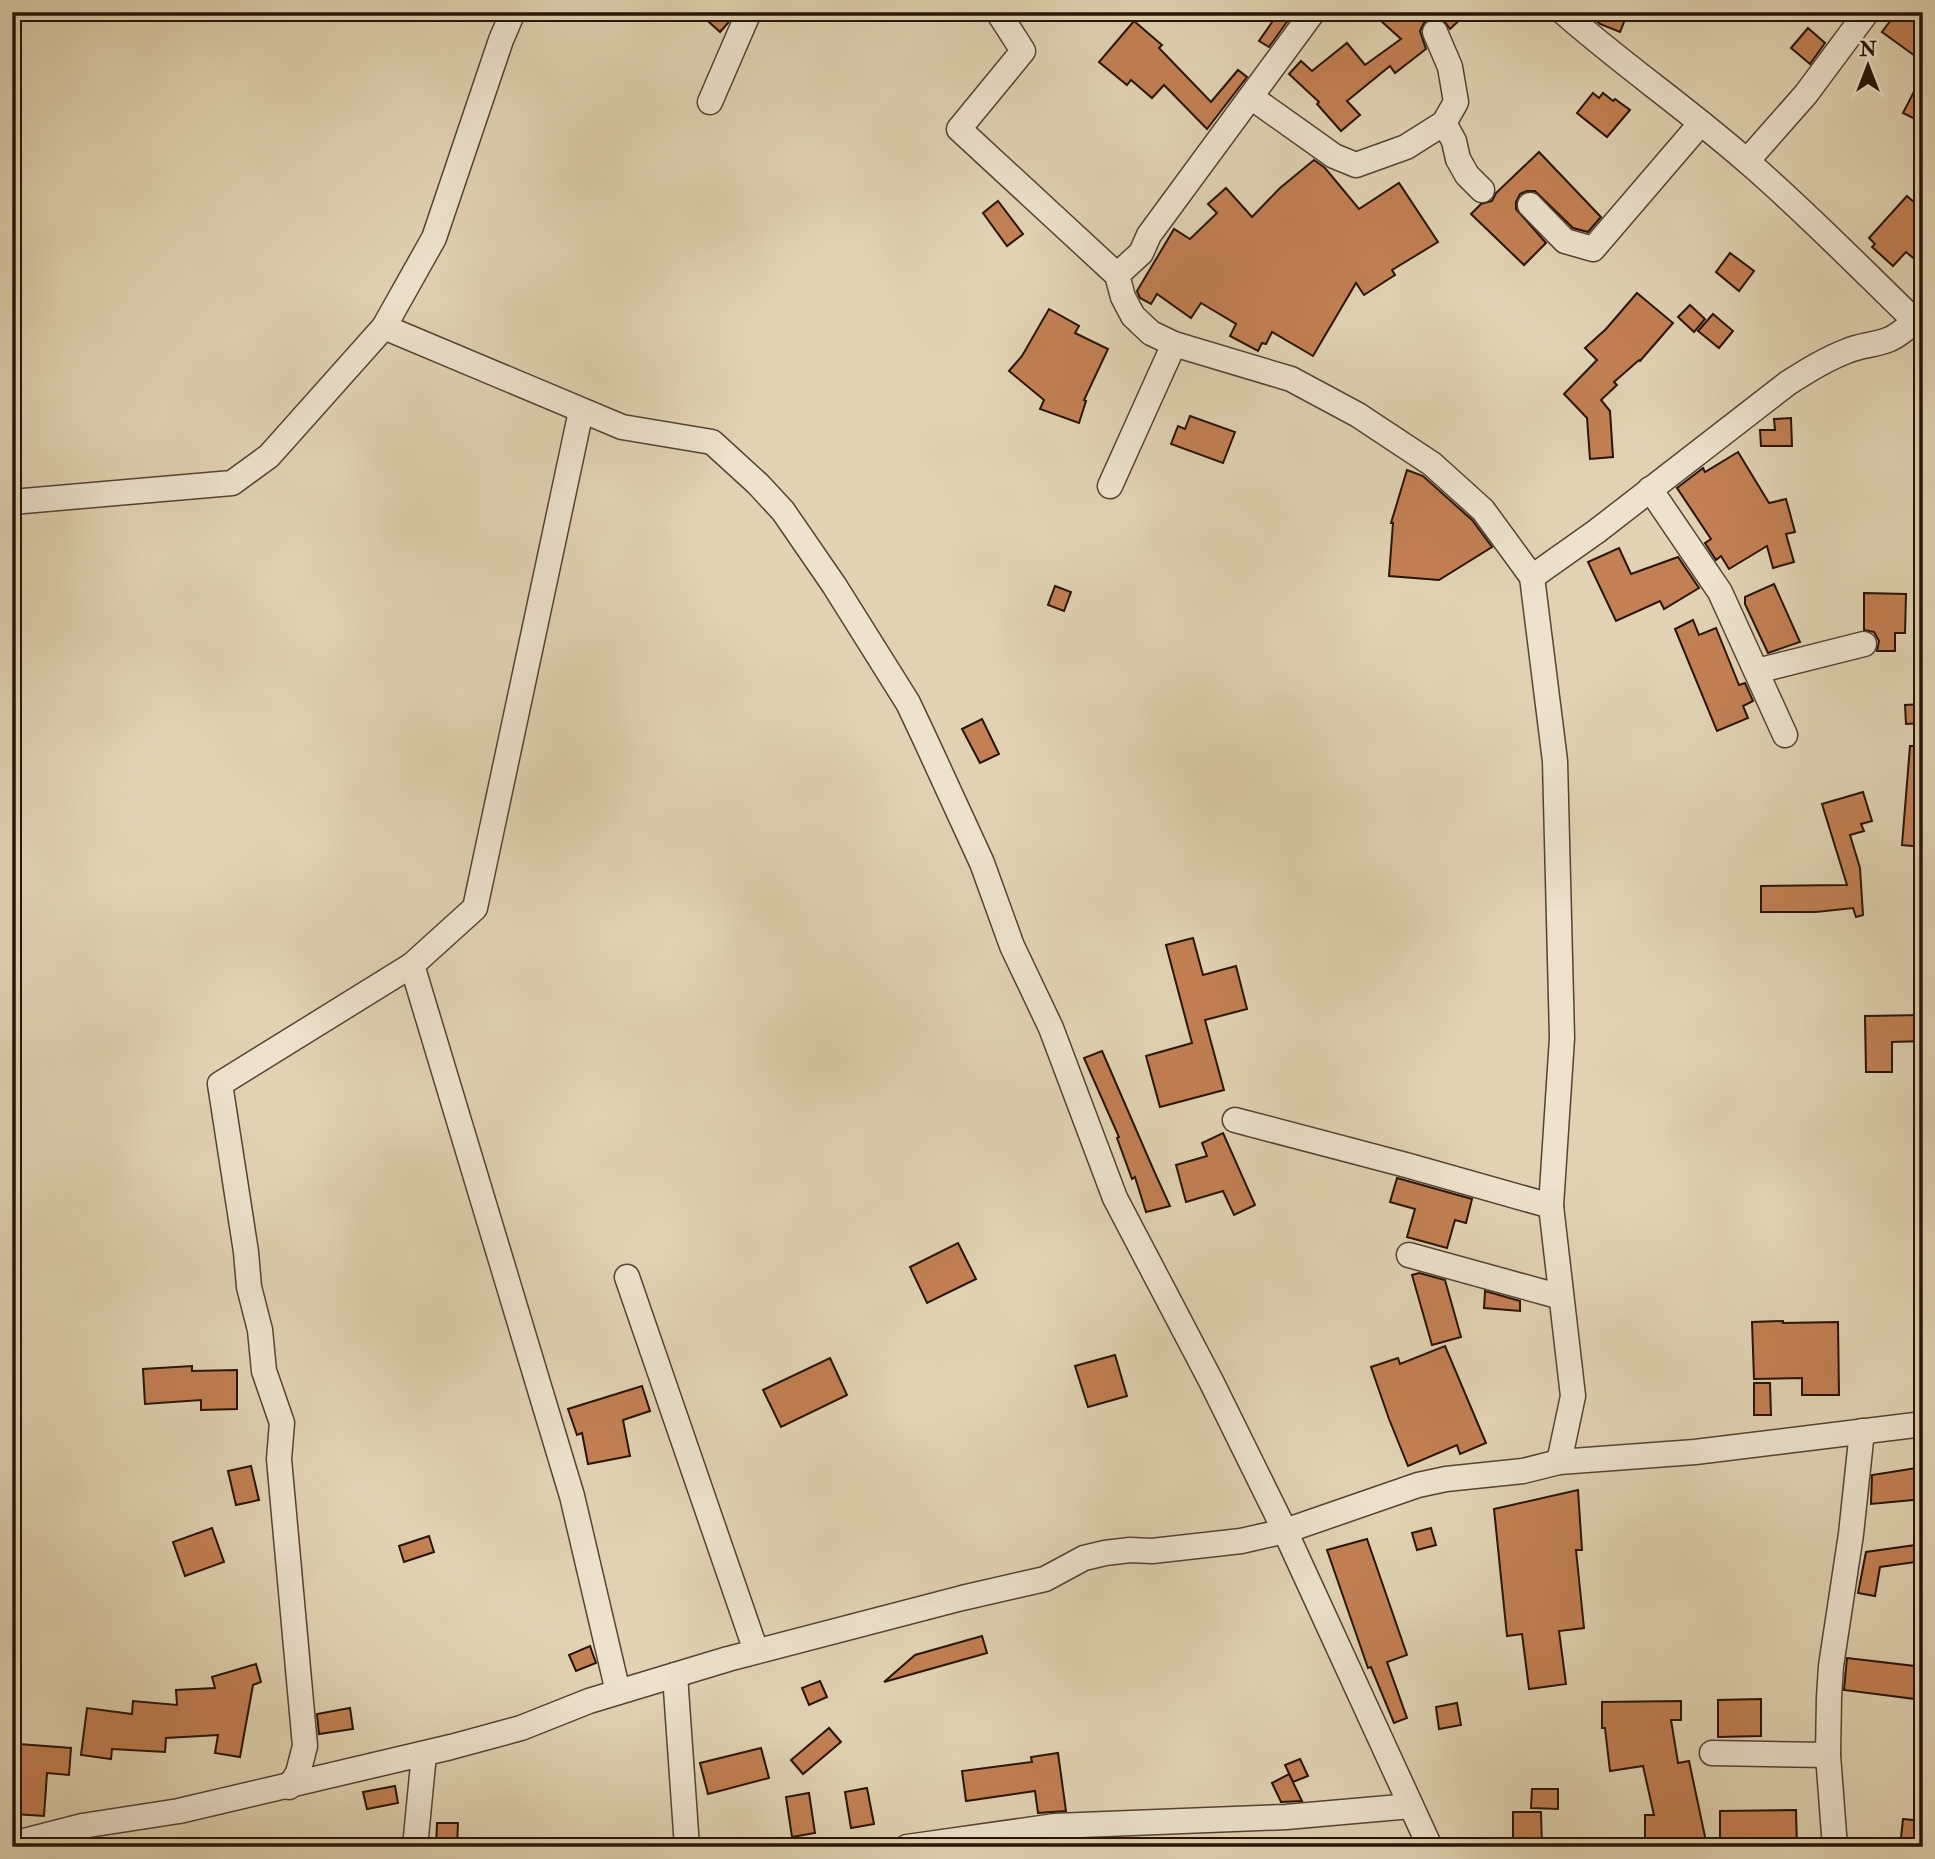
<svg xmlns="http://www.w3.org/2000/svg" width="1935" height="1859" font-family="'IM FELL Double Pica',serif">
<rect width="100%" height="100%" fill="#e1d3b2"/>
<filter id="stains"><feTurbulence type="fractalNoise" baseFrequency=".00286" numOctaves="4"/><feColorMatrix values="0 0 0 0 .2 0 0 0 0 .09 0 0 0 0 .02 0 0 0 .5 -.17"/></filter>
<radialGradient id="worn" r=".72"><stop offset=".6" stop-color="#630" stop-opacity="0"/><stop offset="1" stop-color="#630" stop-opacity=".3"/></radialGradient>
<!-- building -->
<g fill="#c38053" stroke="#271307" stroke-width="2">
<path d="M698 12H733L728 23 720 32Z"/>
<path d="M1279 12H1294L1269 47 1259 41Z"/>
<path d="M1371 12H1468L1450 29 1444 21 1437 17 1430 18 1424 23 1420 31 1426 49 1395 73 1390 66 1347 101 1360 115 1341 131 1317 104 1319 102 1289 74 1301 61 1312 71 1347 43 1365 65 1401 39Z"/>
<path d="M1586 12H1628L1620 32 1600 24Z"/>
<path d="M1897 12H1907L1923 24V46L1915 56 1882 32Z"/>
<path d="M1134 21 1162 45 1159 48 1211 102 1238 70 1247 77 1207 129 1164 85 1152 98 1131 80 1127 85 1099 62Z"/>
<path d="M1808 28 1825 43 1810 64 1791 48Z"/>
<path d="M1923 74V123L1903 113Z"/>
<path d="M1593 93 1599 98 1603 93 1613 101 1615 99 1630 110 1607 137 1577 113Z"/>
<path d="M1539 152 1601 217 1588 232 1573 228 1535 191H1527L1520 194 1516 202V209L1546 243 1524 265 1471 214 1481 204 1492 201 1496 193Z"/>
<path d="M1314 160 1325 168 1359 209 1399 183 1438 242 1392 270 1395 275 1364 295 1356 283 1313 356 1272 332 1266 344 1262 343 1258 351 1230 336 1236 324 1201 303 1191 318 1157 294 1151 304 1140 298 1137 291 1174 229 1190 239 1217 213 1208 204 1226 188 1252 217 1280 188Z"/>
<path d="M1907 196 1923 210V266L1906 252 1893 266 1872 247 1875 244 1869 238Z"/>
<path d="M998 201 1023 234 1007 246 983 213Z"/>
<path d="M1730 253 1754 271 1739 291 1716 272Z"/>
<path d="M1637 293 1673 323 1640 361 1639 360 1614 382 1617 385 1601 400 1610 411 1613 457 1590 459 1587 418 1564 394 1597 360 1585 348 1606 329Z"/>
<path d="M1690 305 1705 319 1694 332 1678 317Z"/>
<path d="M1049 309 1079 326 1075 333 1108 349 1084 400 1086 401 1079 423 1040 409 1044 400 1009 371 1022 356Z"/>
<path d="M1713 314 1733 331 1719 348 1698 331Z"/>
<path d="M1190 416 1235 432 1223 463 1171 444 1178 426 1185 429Z"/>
<path d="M1791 418 1792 446H1761L1760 430H1775L1774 419Z"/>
<path d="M1738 452 1769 503 1786 499 1795 532 1786 534 1794 562 1773 568 1767 546 1729 569 1721 556 1716 560 1705 543 1711 539 1677 488 1703 468 1705 472Z"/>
<path d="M1407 470 1423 476 1472 520 1492 547 1439 580 1389 576 1393 523H1391Z"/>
<path d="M1619 548 1631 574 1678 557 1699 588 1664 609 1660 601 1616 621 1588 562Z"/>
<path d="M1774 584 1800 642 1768 653 1745 604V597Z"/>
<path d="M1055 586 1071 592 1064 611 1048 605Z"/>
<path d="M1864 593 1906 594 1905 633H1895V651H1877L1879 641 1874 632 1864 630Z"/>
<path d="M1693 620 1699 635 1716 628 1739 685 1745 683 1753 701 1743 706 1748 718 1717 731 1675 629Z"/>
<path d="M1923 704V723L1906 724 1905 705Z"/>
<path d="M982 719 999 754 980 763 962 729Z"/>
<path d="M1910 746H1923V847L1902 845Z"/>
<path d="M1863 792 1872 821 1861 824 1864 831 1850 835 1860 868 1863 915 1856 917 1853 908 1816 912H1761V886L1847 885 1822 804Z"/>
<path d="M1193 938 1203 975 1236 966 1247 1009 1205 1020 1224 1090 1160 1107 1146 1056 1192 1043 1166 945Z"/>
<path d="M1923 1015V1041L1892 1042V1072H1866L1865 1016Z"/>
<path d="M1102 1051 1154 1171 1170 1206 1146 1212 1135 1177 1132 1179 1117 1138 1119 1137 1084 1058Z"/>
<path d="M1223 1133 1255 1205 1234 1215 1223 1191 1186 1202 1176 1165 1207 1156 1202 1143Z"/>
<path d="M1397 1178 1472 1199 1466 1223 1455 1220 1447 1248 1407 1237 1415 1209 1390 1202Z"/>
<path d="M958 1243 976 1279 927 1303 910 1267Z"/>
<path d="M1419 1273 1445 1280 1461 1337 1432 1345 1412 1275Z"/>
<path d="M1485 1291 1520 1301V1311L1484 1308Z"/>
<path d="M1783 1321V1323L1838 1322 1839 1395H1802V1378L1754 1379 1752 1322Z"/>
<path d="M1445 1346 1486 1443 1460 1454 1457 1445 1408 1466 1389 1419 1371 1367 1398 1358 1400 1364Z"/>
<path d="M1115 1355 1127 1396 1088 1407 1075 1366Z"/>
<path d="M830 1358 847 1395 781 1427 763 1390Z"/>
<path d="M192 1366V1371L237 1370V1409L201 1410V1400L145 1404 143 1369Z"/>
<path d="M1754 1383H1770L1771 1415H1754Z"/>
<path d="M642 1386 650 1411 623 1420 630 1456 588 1464 582 1433 577 1435 568 1409Z"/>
<path d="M251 1466 259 1500 236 1505 228 1471Z"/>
<path d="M1923 1467V1499L1871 1504 1872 1475Z"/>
<path d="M1578 1490 1582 1550H1576L1584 1628 1559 1631 1566 1684 1529 1689 1522 1634 1507 1636 1494 1509Z"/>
<path d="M212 1528 224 1562 185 1576 173 1542Z"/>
<path d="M1431 1528 1436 1545 1417 1550 1412 1533Z"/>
<path d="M429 1536 434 1552 404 1562 399 1546Z"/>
<path d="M1367 1539 1407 1655 1387 1662 1407 1718 1394 1723 1371 1667 1368 1668 1327 1550Z"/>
<path d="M1923 1544V1561L1880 1567 1875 1596 1858 1593 1866 1552Z"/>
<path d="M982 1636 987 1653 884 1682 915 1655Z"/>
<path d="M590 1646 596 1663 576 1671 569 1655Z"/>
<path d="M1847 1658 1923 1667V1700L1844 1690Z"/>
<path d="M256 1664 261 1682 253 1685 240 1757 215 1753 218 1735 166 1738 165 1752 112 1749 111 1759 81 1755 87 1708 132 1714 133 1701 177 1705 176 1690 215 1688 212 1677Z"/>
<path d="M820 1681 827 1697 809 1705 802 1688Z"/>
<path d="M1761 1699V1736L1718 1737V1700Z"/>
<path d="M1681 1701V1720H1671L1678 1763 1689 1761 1707 1846H1645V1815H1654L1643 1766 1610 1771 1605 1728H1602V1702Z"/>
<path d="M1457 1703 1461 1725 1439 1729 1436 1707Z"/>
<path d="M350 1708 353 1729 319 1734 317 1714Z"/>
<path d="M829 1728 841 1742 803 1774 791 1760Z"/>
<path d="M19 1744 71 1748 69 1775 47 1773 44 1816 14 1814Z"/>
<path d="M761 1748 769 1778 708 1794 700 1763Z"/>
<path d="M1058 1753 1066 1811 1038 1813 1035 1791 966 1801 962 1771 1032 1762 1031 1757Z"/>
<path d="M1300 1759 1308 1776 1293 1782 1285 1765Z"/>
<path d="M1289 1774 1302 1801 1281 1802 1272 1783Z"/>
<path d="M395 1786 398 1803 367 1809 363 1792Z"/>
<path d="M867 1788 874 1824 851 1828 845 1792Z"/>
<path d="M1532 1789H1558V1809L1531 1808Z"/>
<path d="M809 1793 815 1833 792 1837 786 1797Z"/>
<path d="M1796 1810 1797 1847 1720 1846V1811Z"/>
<path d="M1513 1812H1541L1542 1847H1513Z"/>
<path d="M1903 1819 1923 1821V1847H1900Z"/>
<path d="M437 1823H458L457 1847H436Z"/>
</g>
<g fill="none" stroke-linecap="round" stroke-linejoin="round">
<defs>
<g id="minor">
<path d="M998 12 1023 51 959 129 1117 275 1123 297 1133 316 1151 333 1174 344 1291 379 1358 415 1432 464 1483 510 1532 577 1555 761 1562 1038 1551 1206 1573 1396 1559 1462"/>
<path d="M1563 12C1623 65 1689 110 1749 163 1807 213 1860 268 1915 321"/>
<path d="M1251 97 1334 156 1356 165 1406 147 1444 123 1456 102 1450 67 1435 32"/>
<path d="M710 102 749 12"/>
<path d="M1444 123 1454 141 1458 159 1467 175 1482 190"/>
<path d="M1747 161 1806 94 1867 12"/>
<path d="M1530 205 1565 241 1593 249 1701 123"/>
<path d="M1117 275 1141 253 1149 235 1313 12"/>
<path d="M384 327 622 427 712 442 758 484 783 511 834 585 908 703 925 739 982 863 1012 946 1051 1028 1115 1198 1211 1381 1285 1531 1430 1847"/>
<path d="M1110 486 1174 344"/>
<path d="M1650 489 1720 592 1785 735"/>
<path d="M12 502 232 483 269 456 384 327 434 238 501 40 513 12"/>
<path d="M1532 577 1597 531 1788 383C1807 371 1826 359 1847 351 1861 345 1877 345 1890 339 1902 334 1910 322 1923 320"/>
<path d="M1757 671 1864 644"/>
<path d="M412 965 572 1496 618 1692"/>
<path d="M1235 1120 1406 1165 1551 1206"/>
<path d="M1409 1255 1561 1297"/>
<path d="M627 1277 756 1651"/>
<path d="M675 1675 687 1847"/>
<path d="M1712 1753 1828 1755"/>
<path d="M289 1787 298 1773 305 1746 279 1459 282 1423 264 1371 260 1330 249 1287 246 1252 220 1084 412 965 475 908 581 411"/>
<path d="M12 1844 82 1826 179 1811 451 1747 521 1728 589 1701 728 1659 962 1598 1045 1579 1084 1558 1105 1553 1130 1550 1152 1551 1241 1541 1285 1531 1418 1485 1446 1479 1523 1471 1559 1462 1695 1452 1923 1424"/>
<path d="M415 1847 424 1754"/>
<path d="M907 1847 1055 1826 1286 1817 1411 1806"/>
<path d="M1835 1847 1828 1755 1829 1697 1831 1666 1851 1534 1862 1431"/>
</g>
</defs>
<!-- minor casing -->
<use href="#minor" stroke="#564332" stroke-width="27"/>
<!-- minor -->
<use href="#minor" stroke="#ece2cd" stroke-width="24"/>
</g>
<!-- margin -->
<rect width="1935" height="1859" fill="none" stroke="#e1d3b2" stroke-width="42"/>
<rect x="14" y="14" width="1907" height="1831" fill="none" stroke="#271307" stroke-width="3.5"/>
<rect x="21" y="21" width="1893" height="1817" fill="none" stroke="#271307" stroke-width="2"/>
<!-- north arrow -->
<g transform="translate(1868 66)" stroke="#ece2cd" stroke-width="5" paint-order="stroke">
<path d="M0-5L12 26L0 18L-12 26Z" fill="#271307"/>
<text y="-10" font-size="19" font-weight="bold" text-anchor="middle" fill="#271307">N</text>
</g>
<rect width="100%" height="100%" filter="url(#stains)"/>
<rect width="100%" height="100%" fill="url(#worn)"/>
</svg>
